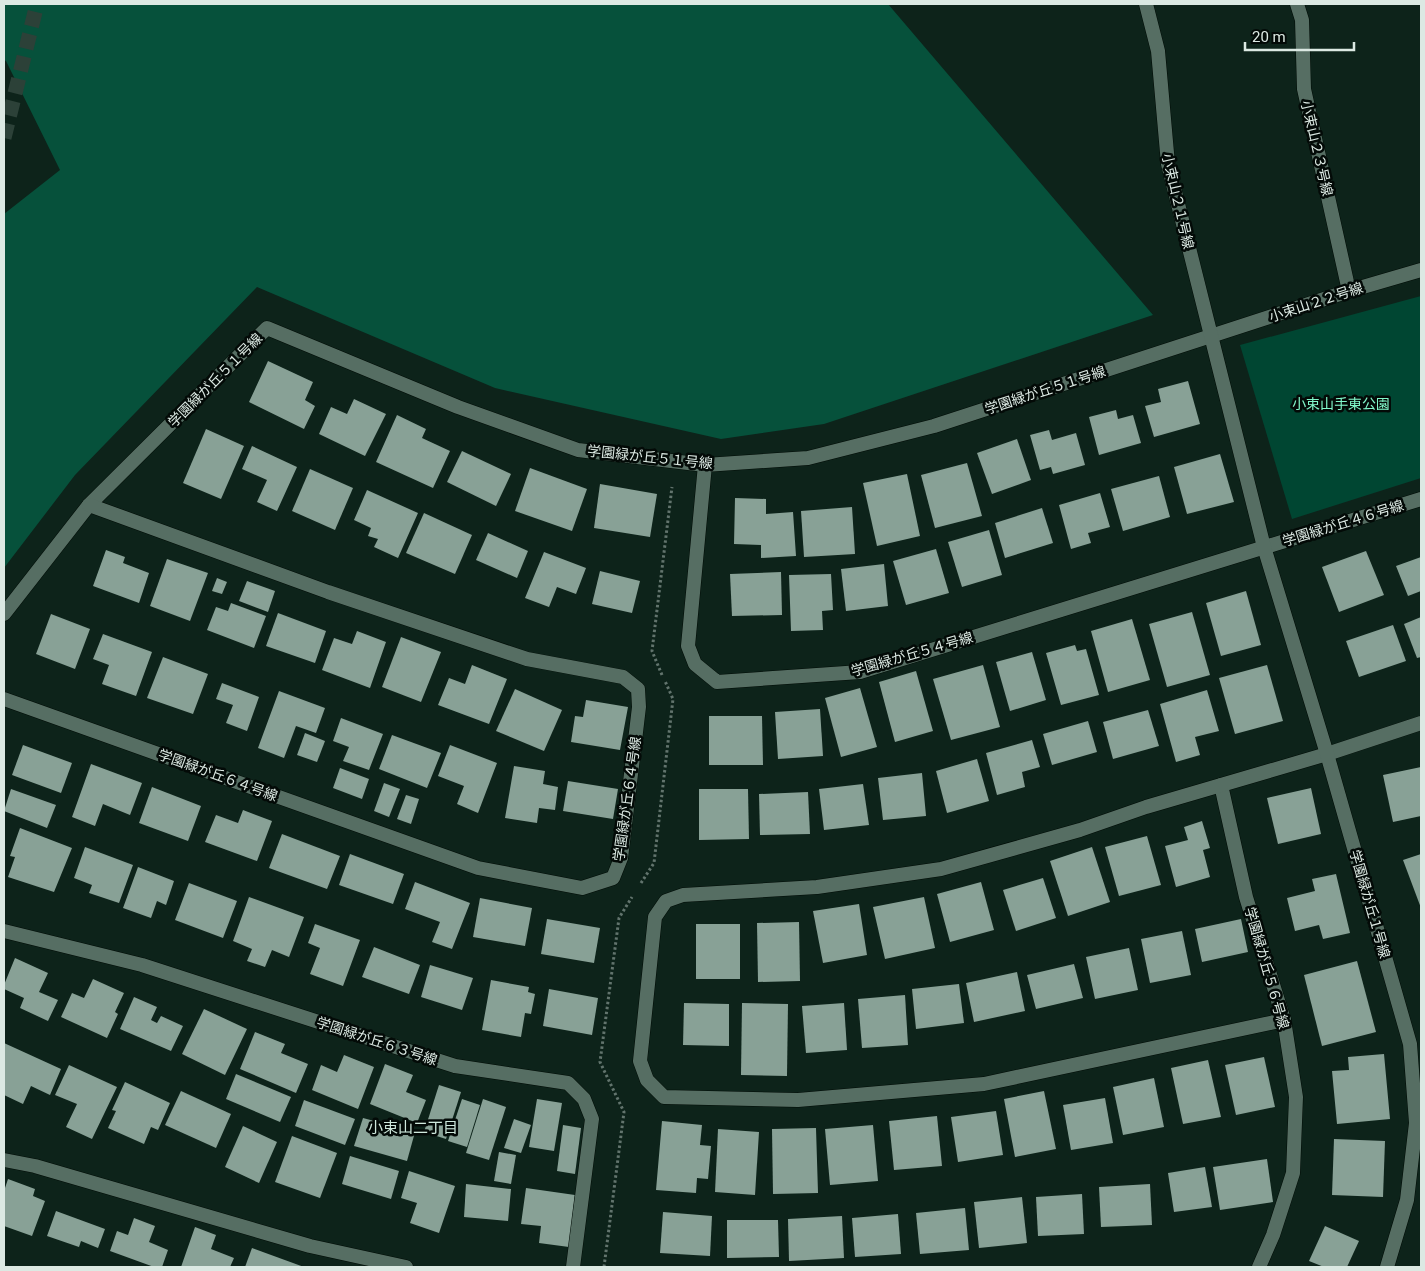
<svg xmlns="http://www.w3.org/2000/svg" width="1425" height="1271" font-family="Roboto,'Noto Sans JP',sans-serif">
<rect width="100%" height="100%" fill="#0d231a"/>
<!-- green -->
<path fill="#004632" d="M1421 296V478L1292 519 1240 345Z"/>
<!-- forest -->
<path fill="#06513b" d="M4 4H888L1153 315 824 424 721 439 495 388 257 287 75 475 4 568V214L60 170 6 61 4 60Z"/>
<!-- building -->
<g fill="#88a196">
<path d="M268 361 313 382 305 400 315 406 304 429 249 402Z"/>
<path d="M1188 381 1200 424 1154 437 1145 406 1161 402 1158 389Z"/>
<path d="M354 399 386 414 365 456 319 434 331 407 347 414Z"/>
<path d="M1116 410 1118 419 1133 415 1141 443 1099 455 1089 417Z"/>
<path d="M397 415 426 429 422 438 450 451 433 488 376 462Z"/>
<path d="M206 429 244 446 221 499 183 483Z"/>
<path d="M1049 430 1052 440 1076 433 1085 465 1053 474 1051 467 1040 470 1030 435Z"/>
<path d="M1017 439 1031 480 992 494 977 453Z"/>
<path d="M252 446 297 467 277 511 257 502 267 480 242 469Z"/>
<path d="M462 451 511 474 496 506 447 482Z"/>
<path d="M1220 454 1234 502 1187 514 1174 467Z"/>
<path d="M967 463 982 516 935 528 921 475Z"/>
<path d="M530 468 587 489 572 531 515 511Z"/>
<path d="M310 469 353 488 335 530 292 511Z"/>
<path d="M907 474 920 536 877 546 863 483Z"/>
<path d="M1159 476 1170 517 1123 531 1111 489Z"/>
<path d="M600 484 657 494 650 537 594 528Z"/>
<path d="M367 490 418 513 398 558 374 547 378 539 368 536 371 528 354 520Z"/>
<path d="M1100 493 1110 527 1088 533 1091 543 1071 549 1059 505Z"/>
<path d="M735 498 766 499V514L793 512 796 556 761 558V545L734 544Z"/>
<path d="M852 507 855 554 804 557 801 511Z"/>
<path d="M1042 508 1053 543 1005 558 995 523Z"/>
<path d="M424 513 472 535 455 574 406 553Z"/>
<path d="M989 530 1002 575 962 587 948 542Z"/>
<path d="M488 533 528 551 517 578 476 560Z"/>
<path d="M936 549 949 593 906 605 893 561Z"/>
<path d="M106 550 125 557 123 563 149 573 139 603 93 586Z"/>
<path d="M1366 551 1384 595 1339 612 1322 567Z"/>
<path d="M544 552 586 568 576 594 557 587 549 607 525 598Z"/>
<path d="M1421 557V591L1408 596 1396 566Z"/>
<path d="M167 559 208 573 190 621 150 606Z"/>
<path d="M884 564 888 606 846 611 841 569Z"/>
<path d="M600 571 640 581 632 613 592 604Z"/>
<path d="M781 572 782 615 732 616 730 574Z"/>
<path d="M831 574 833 610 822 611 823 630 791 631 789 575Z"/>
<path d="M217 578 227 582 222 594 212 591Z"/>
<path d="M247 581 275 591 268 612 239 601Z"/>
<path d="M1246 591 1261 645 1221 656 1206 603Z"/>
<path d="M231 603 266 616 254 648 207 630 216 607 228 611Z"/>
<path d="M1192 612 1210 675 1167 687 1149 624Z"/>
<path d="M278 613 326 631 315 663 266 646Z"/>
<path d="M51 614 90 629 75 669 36 654Z"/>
<path d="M1421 617V657L1417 658 1404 624Z"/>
<path d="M1132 619 1150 680 1108 692 1091 631Z"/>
<path d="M1393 625 1406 661 1359 677 1346 641Z"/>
<path d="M357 631 386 642 370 688 322 670 334 638 352 644Z"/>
<path d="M103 634 152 652 136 696 102 684 109 665 93 659Z"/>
<path d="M401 637 441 652 421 702 382 687Z"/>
<path d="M1075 645 1077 651 1086 649 1099 695 1061 705 1046 653Z"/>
<path d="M1032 652 1046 700 1010 711 996 662Z"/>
<path d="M163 657 208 674 193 714 147 698Z"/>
<path d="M472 665 507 679 489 724 438 705 449 678 465 684Z"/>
<path d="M983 665 1000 727 951 740 933 679Z"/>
<path d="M1267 665 1283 721 1235 734 1219 678Z"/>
<path d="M916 671 933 731 895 742 879 682Z"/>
<path d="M222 683 259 697 247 731 226 723 233 705 216 699Z"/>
<path d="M860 688 877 747 841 757 825 698Z"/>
<path d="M515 689 562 710 544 751 496 731Z"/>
<path d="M1207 690 1219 731 1195 737 1200 755 1176 762 1160 704Z"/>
<path d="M279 691 325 708 316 733 296 726 284 758 258 748Z"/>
<path d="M586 700 628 707 620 750 571 742 575 716 583 717Z"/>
<path d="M820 709 823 756 778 759 775 712Z"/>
<path d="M1148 710 1159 746 1113 759 1103 722Z"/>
<path d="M709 716H762L763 765H709Z"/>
<path d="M341 718 383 734 369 770 343 761 349 747 333 741Z"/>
<path d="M1088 721 1097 752 1052 765 1043 734Z"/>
<path d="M305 733 325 741 317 762 297 755Z"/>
<path d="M392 735 441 753 427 788 379 769Z"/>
<path d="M1032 740 1040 767 1022 772 1025 787 997 795 986 753Z"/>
<path d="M23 745 72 763 61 793 12 775Z"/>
<path d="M450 745 497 763 478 813 457 804 464 786 438 776Z"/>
<path d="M977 759 989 801 947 813 936 771Z"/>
<path d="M91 764 142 783 130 815 103 804 95 826 72 817Z"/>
<path d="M514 766 545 771 543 784 558 787 555 810 539 808 537 823 505 818Z"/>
<path d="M1421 767V816L1393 822 1383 775Z"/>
<path d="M340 768 369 779 362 799 333 788Z"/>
<path d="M922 773 926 816 883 820 878 778Z"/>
<path d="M568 781 618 789 613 819 563 811Z"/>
<path d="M384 783 400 789 389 817 374 811Z"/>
<path d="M863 784 869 825 824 830 819 789Z"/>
<path d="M152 787 201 806 188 841 139 823Z"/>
<path d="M1311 788 1321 834 1278 844 1267 798Z"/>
<path d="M11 789 56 805 47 828 4 811Z"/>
<path d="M699 789H748L749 839 699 840Z"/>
<path d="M808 792 810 834 760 835 759 794Z"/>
<path d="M406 795 419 799 411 824 397 819Z"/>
<path d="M243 810 272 821 257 861 205 842 216 815 238 823Z"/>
<path d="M1202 821 1210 848 1203 850 1210 877 1176 887 1165 846 1188 840 1184 827Z"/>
<path d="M20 828 72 848 54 892 8 877 15 857 10 856Z"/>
<path d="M282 834 340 856 327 889 269 868Z"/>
<path d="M1147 836 1161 885 1119 896 1105 847Z"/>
<path d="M85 847 133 865 119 903 89 893 92 885 74 878Z"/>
<path d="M1092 847 1110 902 1068 916 1050 861Z"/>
<path d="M350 854 404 874 393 904 339 885Z"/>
<path d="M1421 854V908L1403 860Z"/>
<path d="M138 867 174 881 166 905 157 901 151 918 123 908Z"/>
<path d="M1336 874 1350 933 1323 939 1319 925 1295 931 1287 898 1315 891 1312 879Z"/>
<path d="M1043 878 1056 918 1016 931 1003 890Z"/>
<path d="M415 882 470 903 452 949 432 942 440 922 405 909Z"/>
<path d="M981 882 994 930 950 942 937 894Z"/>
<path d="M189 883 237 901 223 938 175 920Z"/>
<path d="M249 897 304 917 289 957 272 950 265 967 247 961 252 949 233 941Z"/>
<path d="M924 897 935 948 885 959 873 907Z"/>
<path d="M480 898 532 908 525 946 473 937Z"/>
<path d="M859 904 867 955 823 963 813 911Z"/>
<path d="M547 919 600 928 594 963 541 954Z"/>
<path d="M1241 919 1248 952 1202 962 1195 929Z"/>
<path d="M799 922 800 981 758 982 757 923Z"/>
<path d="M315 924 360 940 343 986 310 974 320 948 308 943Z"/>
<rect x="696" y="924" width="44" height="55"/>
<path d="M1182 931 1191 975 1150 983 1141 939Z"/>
<path d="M374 947 420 965 409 994 362 977Z"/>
<path d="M1129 948 1138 990 1095 999 1086 957Z"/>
<path d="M15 958 48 973 39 992 58 1000 48 1021 20 1008 24 998 4 989V985Z"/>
<path d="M1357 961 1376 1032 1322 1046 1304 975Z"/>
<path d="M1074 964 1083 998 1036 1009 1027 975Z"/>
<path d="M430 965 473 978 462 1010 421 997Z"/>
<path d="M1017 972 1025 1011 974 1022 966 983Z"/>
<path d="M93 979 124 993 115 1012 118 1014 107 1038 61 1017 72 993 84 998Z"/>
<path d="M491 980 529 987 528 992 535 994 531 1014 525 1013 521 1037 482 1030Z"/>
<path d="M959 984 964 1023 916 1029 912 989Z"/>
<path d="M549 989 598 998 592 1035 543 1026Z"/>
<path d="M905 995 908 1045 862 1048 858 999Z"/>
<path d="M134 997 157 1007 151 1020 157 1023 161 1016 183 1026 171 1051 120 1029Z"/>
<path d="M684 1003 729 1004V1046L683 1045Z"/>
<path d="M742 1003 788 1004 787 1076 741 1075Z"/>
<path d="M844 1003 847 1050 806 1053 802 1006Z"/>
<path d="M204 1009 247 1029 225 1075 182 1054Z"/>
<path d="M255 1032 285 1044 281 1053 308 1064 296 1093 240 1069Z"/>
<path d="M4 1043 61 1069 50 1095 31 1086 23 1104 4 1095Z"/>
<path d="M1384 1054 1390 1119 1337 1124 1332 1071 1349 1070 1348 1057Z"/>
<path d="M344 1055 374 1067 358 1109 312 1090 321 1065 337 1072Z"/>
<path d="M1264 1057 1275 1107 1236 1115 1225 1065Z"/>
<path d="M1208 1060 1221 1117 1183 1124 1171 1068Z"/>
<path d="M385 1064 413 1075 406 1092 426 1100 417 1123 370 1104Z"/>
<path d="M69 1065 117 1087 92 1139 66 1127 77 1104 55 1095Z"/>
<path d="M236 1074 291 1097 280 1122 226 1099Z"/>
<path d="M1154 1078 1164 1127 1123 1135 1113 1087Z"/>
<path d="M125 1082 170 1103 158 1130 151 1127 144 1144 108 1128 116 1111 112 1110Z"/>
<path d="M439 1085 461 1092 446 1139 424 1132Z"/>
<path d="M181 1091 231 1114 216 1148 165 1125Z"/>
<path d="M1044 1091 1056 1149 1015 1157 1004 1099Z"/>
<path d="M1105 1098 1113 1143 1071 1150 1063 1105Z"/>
<path d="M462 1099 480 1105 467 1147 448 1141Z"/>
<path d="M483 1099 506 1107 489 1160 466 1153Z"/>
<path d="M537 1099 562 1103 554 1151 529 1147Z"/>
<path d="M304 1100 355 1119 345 1145 295 1126Z"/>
<path d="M996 1111 1003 1155 958 1162 951 1117Z"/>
<path d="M937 1116 942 1166 894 1170 889 1121Z"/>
<path d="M363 1118 415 1132 407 1161 354 1146Z"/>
<path d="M514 1119 531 1125 521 1153 504 1148Z"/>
<path d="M662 1121 702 1125 700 1145 711 1146 708 1179 697 1178 696 1193 656 1190Z"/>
<path d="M563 1125 581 1128 575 1174 557 1171Z"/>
<path d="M873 1125 878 1181 830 1185 825 1129Z"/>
<path d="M243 1126 277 1142 259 1183 225 1167Z"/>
<path d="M816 1128 818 1193 773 1194 772 1129Z"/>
<path d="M718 1129 759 1132 755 1195 715 1192Z"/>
<path d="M292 1136 337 1153 320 1198 275 1182Z"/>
<path d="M1334 1139 1385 1141 1383 1197 1332 1195Z"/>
<path d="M499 1152 516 1155 511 1184 494 1181Z"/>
<path d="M350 1156 399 1171 391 1199 342 1184Z"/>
<path d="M1267 1159 1273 1202 1220 1210 1213 1167Z"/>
<path d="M1205 1167 1212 1207 1174 1212 1168 1173Z"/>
<path d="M409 1171 455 1186 439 1233 410 1223 417 1203 401 1198Z"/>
<path d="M8 1179 35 1189 33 1196 45 1201 32 1236 4 1226V1191Z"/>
<path d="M466 1184 511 1189 508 1221 464 1217Z"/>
<path d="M1150 1184 1152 1225 1101 1227 1099 1187Z"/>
<path d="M526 1188 575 1195 569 1247 539 1243 541 1226 521 1224Z"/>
<path d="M1082 1194 1084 1234 1038 1236 1036 1197Z"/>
<path d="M1022 1197 1027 1243 979 1248 974 1202Z"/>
<path d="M965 1208 969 1250 920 1254 916 1213Z"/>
<path d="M56 1211 105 1229 98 1248 81 1241 79 1247 47 1236Z"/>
<path d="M663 1212 712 1216 710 1256 660 1253Z"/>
<path d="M898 1214 901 1254 855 1257 852 1218Z"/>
<path d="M842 1216 844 1258 789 1261 788 1219Z"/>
<path d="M134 1218 155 1226 149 1242 168 1250 162 1267H154L110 1251 117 1231 128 1235Z"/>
<path d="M727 1220H778L779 1257 727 1258Z"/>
<path d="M1325 1226 1359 1241 1347 1267H1324L1309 1261Z"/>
<path d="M195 1227 216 1235 211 1249 234 1258 230 1267H181Z"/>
<path d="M252 1248 304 1267H245Z"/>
</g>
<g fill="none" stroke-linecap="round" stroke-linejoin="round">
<!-- motorway-tunnel -->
<path stroke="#2c4138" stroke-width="15" stroke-dasharray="15 8" stroke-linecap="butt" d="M4 138 37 4"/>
<defs>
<g id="minor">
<path d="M1297 4 1302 20 1304 89 1349 291"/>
<path d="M705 465 688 646 695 664 717 682 860 672 1421 499"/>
<path d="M4 614 89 505 267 328 458 407 578 450 705 465 808 458 934 426 1349 291 1421 270"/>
<path d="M4 699 478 868 582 888 613 878 621 858 639 707 638 689 623 677 527 659 328 592 89 505"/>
<path d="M1221 785 1246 897 1284 1020 1296 1097 1293 1173 1273 1235 1259 1267"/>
<path d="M4 931 142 965 455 1066 568 1083 584 1099 592 1119 573 1267"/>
<path d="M1284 1020 984 1084 798 1100 664 1097 647 1080 640 1061 655 917 666 901 683 895 817 887 941 869 1080 830 1146 807 1327 754 1421 723"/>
<path d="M4 1160 35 1166 310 1246 406 1267"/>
</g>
<path id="tertiary" d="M1146 4 1158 51 1168 164 1264 547 1327 754 1410 1044 1416 1123 1407 1200 1387 1267"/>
</defs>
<!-- minor casing -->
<use href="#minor" stroke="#000c06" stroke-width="15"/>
<!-- tertiary casing -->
<use href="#tertiary" stroke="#000c06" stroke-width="15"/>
<!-- path -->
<g stroke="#62746d" stroke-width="3" stroke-dasharray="2.5 2.5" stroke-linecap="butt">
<path d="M662 675 652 651 672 487"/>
<path d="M641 883 654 863 673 699 665 681"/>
<path d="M604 1267 624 1112 600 1062 619 918 632 897"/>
</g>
<!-- minor -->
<use href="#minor" stroke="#566e63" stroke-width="14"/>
<!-- tertiary -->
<use href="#tertiary" stroke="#566e63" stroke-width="14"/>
</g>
<g text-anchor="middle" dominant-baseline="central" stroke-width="5" stroke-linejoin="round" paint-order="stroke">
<!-- street labels -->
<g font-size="14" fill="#dce9e3" stroke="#030a07">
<text transform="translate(1317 148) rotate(77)">小束山２３号線</text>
<text transform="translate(1178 201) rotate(77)">小束山２１号線</text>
<text transform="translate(1316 302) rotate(-18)">小束山２２号線</text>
<text transform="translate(215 380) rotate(-45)">学園緑が丘５１号線</text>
<text transform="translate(1045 390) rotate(-18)">学園緑が丘５１号線</text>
<text transform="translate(650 457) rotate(6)">学園緑が丘５１号線</text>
<text transform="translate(1343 523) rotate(-17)">学園緑が丘４６号線</text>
<text transform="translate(912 654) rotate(-16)">学園緑が丘５４号線</text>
<text transform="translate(218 775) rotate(20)">学園緑が丘６４号線</text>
<text transform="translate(627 799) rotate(-82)">学園緑が丘６４号線</text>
<text transform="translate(1370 904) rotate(74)">学園緑が丘１号線</text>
<text transform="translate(1267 968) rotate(74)">学園緑が丘５６号線</text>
<text transform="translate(377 1041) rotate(18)">学園緑が丘６３号線</text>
</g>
<!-- park labels -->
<g font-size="14" fill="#82f8cb" stroke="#030a07">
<text x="1341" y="404">小束山手東公園</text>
</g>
<!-- neighbourhood labels -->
<g font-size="15" fill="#cfe9dd" stroke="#030a07">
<text x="413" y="1128">小束山二丁目</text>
</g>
</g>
<!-- border -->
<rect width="1425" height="1271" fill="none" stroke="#dce9e3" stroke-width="10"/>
<!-- scale -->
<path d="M1245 42v8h109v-8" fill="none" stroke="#dce9e3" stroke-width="2.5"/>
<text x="1252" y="42" font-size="15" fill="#dce9e3" stroke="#030a07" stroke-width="4" paint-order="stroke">20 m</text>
</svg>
